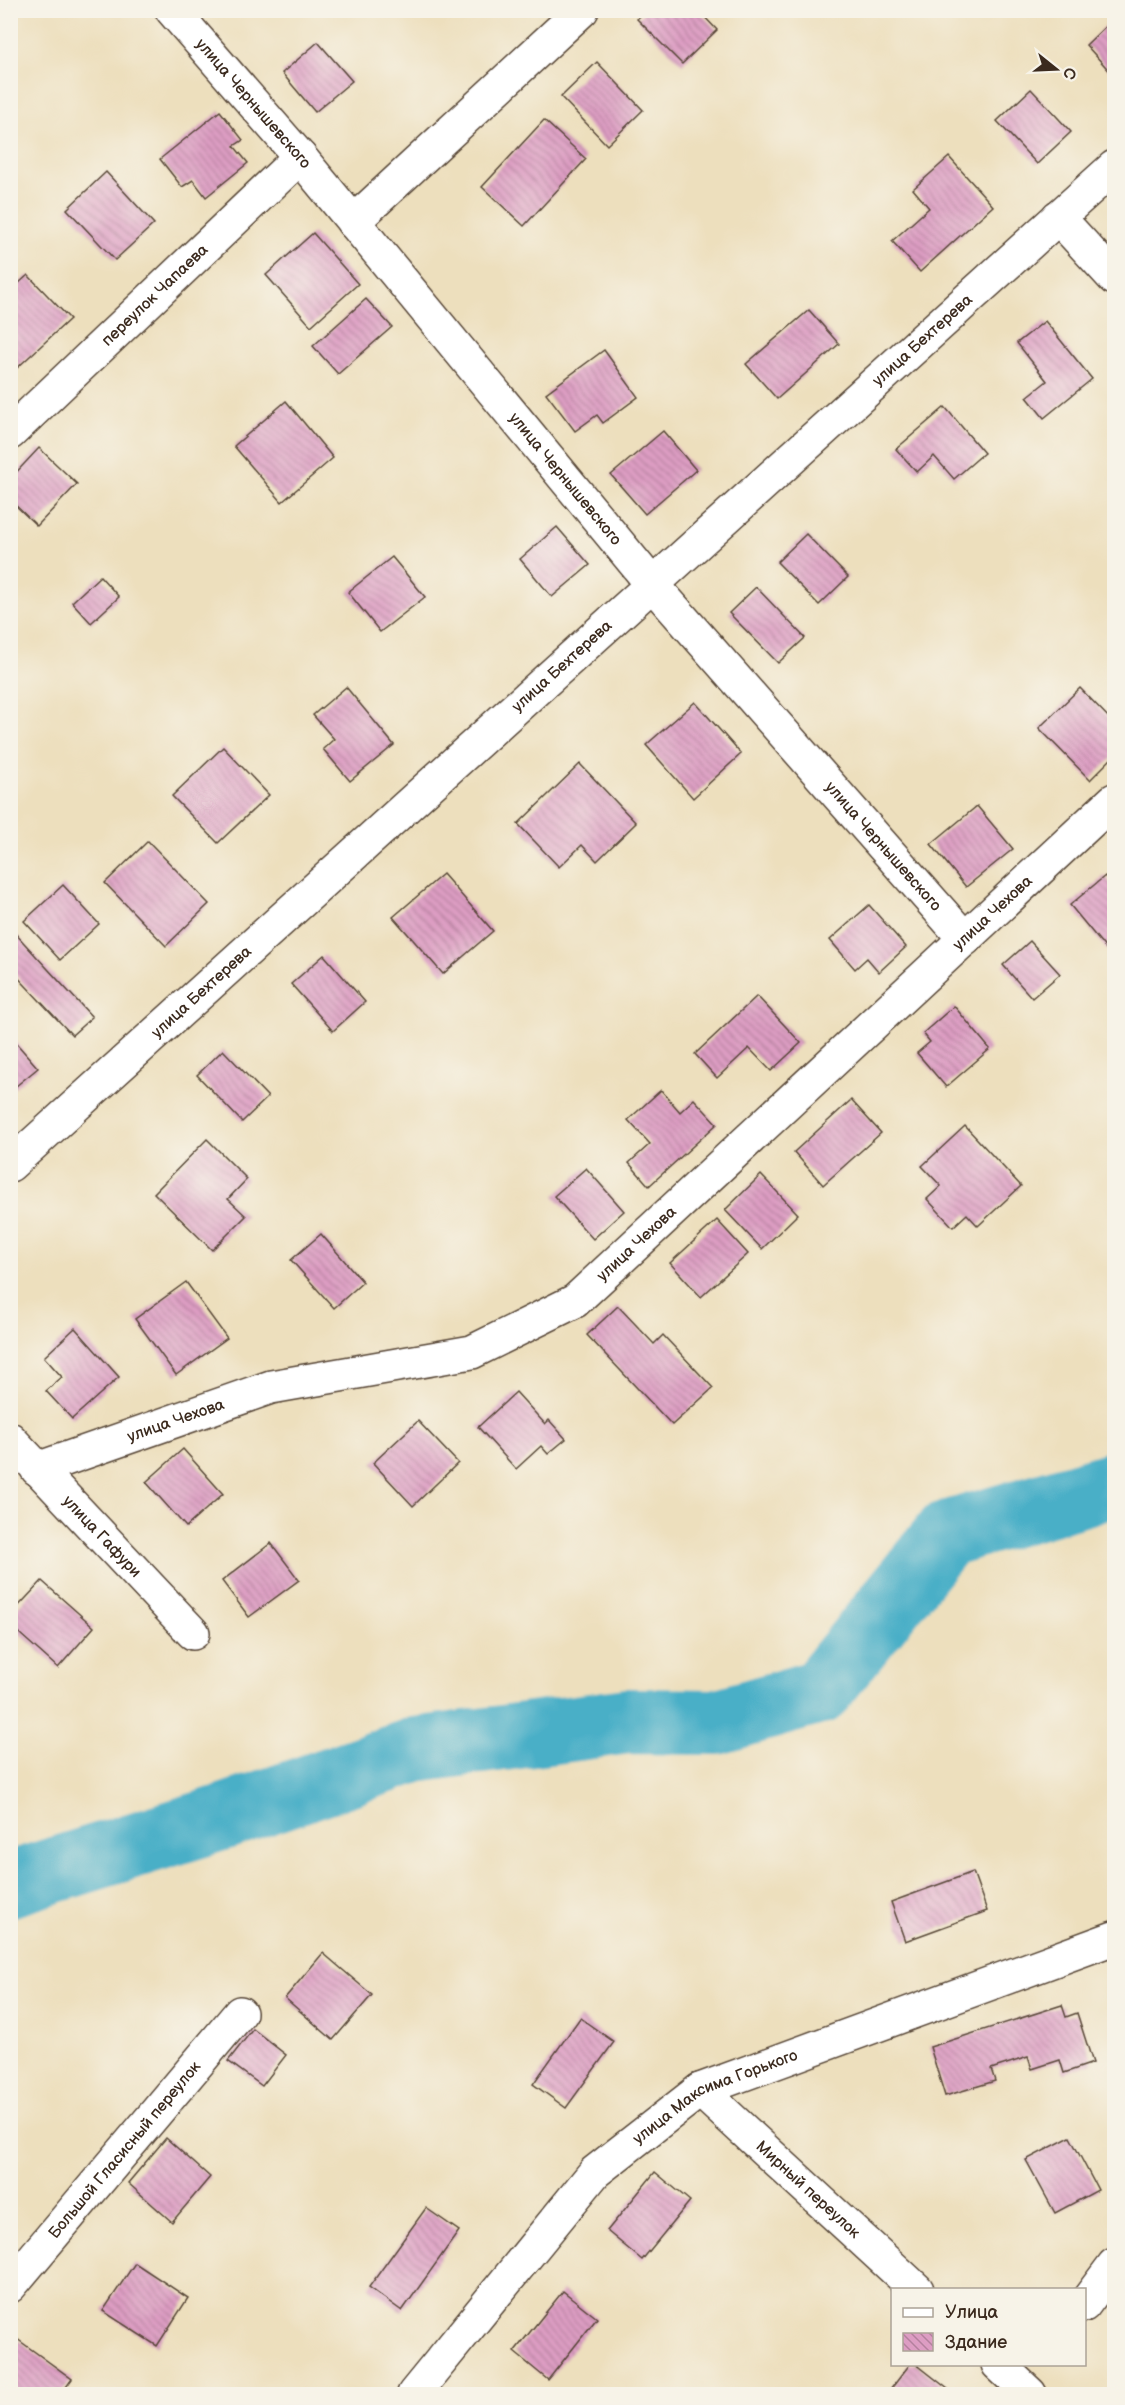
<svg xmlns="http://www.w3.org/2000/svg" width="1125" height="2405" font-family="'Balsamiq Sans',sans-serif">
<defs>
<pattern id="building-back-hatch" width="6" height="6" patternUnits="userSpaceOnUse" patternTransform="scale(1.5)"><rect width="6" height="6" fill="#dd9dc3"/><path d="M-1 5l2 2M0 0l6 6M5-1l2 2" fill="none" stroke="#b4809e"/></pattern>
</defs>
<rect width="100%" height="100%" fill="#f7f3e8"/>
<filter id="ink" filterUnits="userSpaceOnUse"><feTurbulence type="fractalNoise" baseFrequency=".0167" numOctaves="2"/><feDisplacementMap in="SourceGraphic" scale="12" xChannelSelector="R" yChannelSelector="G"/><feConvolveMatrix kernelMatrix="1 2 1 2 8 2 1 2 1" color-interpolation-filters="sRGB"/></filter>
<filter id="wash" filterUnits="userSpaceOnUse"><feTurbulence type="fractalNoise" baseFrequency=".008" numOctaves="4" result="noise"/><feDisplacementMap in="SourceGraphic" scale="24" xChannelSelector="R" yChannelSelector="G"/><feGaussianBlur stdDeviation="1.35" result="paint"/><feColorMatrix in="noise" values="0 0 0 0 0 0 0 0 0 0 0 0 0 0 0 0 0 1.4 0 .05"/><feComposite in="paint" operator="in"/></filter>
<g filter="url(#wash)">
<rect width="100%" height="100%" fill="#eddfbd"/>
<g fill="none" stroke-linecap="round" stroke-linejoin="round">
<!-- river -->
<path stroke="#48afc7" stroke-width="66" d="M10 1884 221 1818 415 1750 628 1721 716 1722 819 1692 946 1534 1114 1484"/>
</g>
<g id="blocks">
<!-- building -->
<g fill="url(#building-back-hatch)">
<path d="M646 10H698L717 30 682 64 637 19Z"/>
<path d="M1114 18V76L1086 45Z"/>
<path d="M318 42 352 81 315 112 282 73Z"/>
<path d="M597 62 643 110 607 145 561 97Z"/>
<path d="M1031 89 1071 132 1037 164 997 121Z"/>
<path d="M220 111 243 140 234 146 248 163 206 197 193 180 182 187 160 159Z"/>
<path d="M544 120 586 159 524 226 482 187Z"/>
<path d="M949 157 993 206 920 272 892 241 929 208 913 189Z"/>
<path d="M106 172 154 224 115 260 67 209Z"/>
<path d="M313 233 358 284 311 326 266 275Z"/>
<path d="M28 275 70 319 16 369 10 362V291Z"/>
<path d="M366 299 392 327 338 374 313 346Z"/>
<path d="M809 310 839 344 777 399 746 364Z"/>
<path d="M1045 321 1092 379 1044 418 1027 397 1047 381 1017 343Z"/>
<path d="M604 350 638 397 603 423 597 415 575 431 546 393Z"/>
<path d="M286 401 333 458 282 502 234 446Z"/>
<path d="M945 407 984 453 954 479 934 456 917 472 896 449Z"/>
<path d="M663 431 696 470 645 514 611 475Z"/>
<path d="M39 448 77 484 37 526 10 500V479Z"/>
<path d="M557 527 590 565 552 597 520 559Z"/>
<path d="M806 534 848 577 819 605 777 562Z"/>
<path d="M392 557 425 597 380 632 348 592Z"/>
<path d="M100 576 119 597 91 623 72 602Z"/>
<path d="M756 587 805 638 778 663 729 613Z"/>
<path d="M346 687 394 745 350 781 323 749 334 739 313 715Z"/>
<path d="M1080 688 1114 723V756L1090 780 1039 728Z"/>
<path d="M695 702 741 754 693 798 646 745Z"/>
<path d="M223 747 269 795 218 843 172 796Z"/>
<path d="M580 764 636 823 597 861 582 845 559 867 518 824Z"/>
<path d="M977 806 1013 849 966 887 931 844Z"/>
<path d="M148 841 209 904 166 946 105 883Z"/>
<path d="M443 874 493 931 443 974 393 917Z"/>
<path d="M1105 876 1114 887V943L1107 950 1070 905Z"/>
<path d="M63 885 99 924 60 960 24 921Z"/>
<path d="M869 905 906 947 879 972 867 958 855 969 830 940Z"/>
<path d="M13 931 92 1017 72 1035 10 969V933Z"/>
<path d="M1030 941 1060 974 1032 998 1003 965Z"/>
<path d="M324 955 365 1002 333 1031 291 984Z"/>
<path d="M757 996 801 1043 771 1071 749 1048 717 1078 695 1054Z"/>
<path d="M954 1006 990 1049 946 1087 917 1053 930 1042 923 1033Z"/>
<path d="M10 1036 38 1068 10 1091Z"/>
<path d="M223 1050 268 1097 242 1122 197 1075Z"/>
<path d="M661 1090 680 1112 694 1099 717 1124 649 1186 629 1163 650 1144 628 1120Z"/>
<path d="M851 1100 881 1133 823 1185 794 1152Z"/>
<path d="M965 1126 1021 1186 978 1226 967 1214 953 1227 927 1199 941 1186 922 1166Z"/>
<path d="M207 1139 247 1179 228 1199 246 1216 212 1250 154 1193Z"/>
<path d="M586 1168 624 1211 593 1239 554 1196Z"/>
<path d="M761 1175 798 1214 762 1249 725 1210Z"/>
<path d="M717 1220 748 1254 701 1297 670 1263Z"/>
<path d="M321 1234 363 1282 334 1308 291 1260Z"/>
<path d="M186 1282 227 1338 176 1375 135 1319Z"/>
<path d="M618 1306 654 1344 663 1335 713 1388 672 1425 587 1335Z"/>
<path d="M75 1328 119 1377 72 1419 46 1391 62 1377 44 1357Z"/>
<path d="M516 1392 545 1424 549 1420 566 1439 548 1454 541 1446 516 1469 478 1427Z"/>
<path d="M418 1421 458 1463 413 1506 373 1463Z"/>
<path d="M183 1449 223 1494 186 1527 146 1482Z"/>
<path d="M271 1543 299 1580 249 1617 222 1581Z"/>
<path d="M42 1581 94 1627 58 1668 10 1625V1615Z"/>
<path d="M973 1872 987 1911 905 1941 891 1902Z"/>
<path d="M323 1953 372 1995 333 2040 285 1998Z"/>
<path d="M1062 2005 1066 2017 1077 2013 1093 2063 1064 2073 1060 2060 1032 2069 1028 2057 991 2069 995 2081 945 2096 930 2047Z"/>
<path d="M580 2018 614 2042 566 2108 533 2084Z"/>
<path d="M253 2029 286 2055 262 2086 228 2061Z"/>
<path d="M1070 2137 1098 2190 1055 2213 1026 2160Z"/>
<path d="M166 2138 210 2177 172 2222 128 2183Z"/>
<path d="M655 2172 690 2201 642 2260 607 2231Z"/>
<path d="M426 2208 459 2231 402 2311 369 2287Z"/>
<path d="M135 2263 188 2298 157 2346 103 2311Z"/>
<path d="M563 2291 597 2318 548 2380 514 2352Z"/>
<path d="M13 2336 72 2379 61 2394H17L10 2390V2340Z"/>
<path d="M910 2364H916L953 2393 887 2394Z"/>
</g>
</g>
</g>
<g filter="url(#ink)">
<use href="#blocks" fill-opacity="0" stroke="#564536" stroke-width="1.5"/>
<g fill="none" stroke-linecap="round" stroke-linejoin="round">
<defs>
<g id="minor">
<path id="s1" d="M172 10 300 157 652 584 965 939"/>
<path d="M1058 217 1114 278"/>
<path d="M353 222 582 10"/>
<path id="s2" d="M10 433 300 157"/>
<path id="s3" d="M10 1165 1114 167"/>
<path id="s4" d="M10 1439 193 1633"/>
<path id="s5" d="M37 1469 271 1387 472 1352 575 1301 1114 800"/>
<path id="s6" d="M700 2090 917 2290"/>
<path id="s7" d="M10 2286 240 2013"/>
<path d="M1084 2305 1114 2265"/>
<path d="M998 2364 1030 2394"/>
<path id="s8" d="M414 2394 595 2172 700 2090 1114 1938"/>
</g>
</defs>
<!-- minor casing -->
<use href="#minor" stroke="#564536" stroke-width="36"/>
<!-- minor -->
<use href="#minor" stroke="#fff" stroke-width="33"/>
</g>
</g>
<g text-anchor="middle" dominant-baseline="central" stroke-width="4.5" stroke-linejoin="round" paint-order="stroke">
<!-- street labels -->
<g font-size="16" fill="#3b2a1e" stroke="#f7f3e8">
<text stroke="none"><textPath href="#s1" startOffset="124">улица Чернышевского</textPath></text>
<text stroke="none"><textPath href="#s2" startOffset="200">переулок Чапаева</textPath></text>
<text stroke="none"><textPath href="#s3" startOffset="1230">улица Бехтерева</textPath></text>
<text stroke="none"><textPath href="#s1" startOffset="612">улица Чернышевского</textPath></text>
<text stroke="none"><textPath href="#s3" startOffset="744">улица Бехтерева</textPath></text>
<text stroke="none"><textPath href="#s1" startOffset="1098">улица Чернышевского</textPath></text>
<text stroke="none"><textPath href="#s5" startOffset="1137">улица Чехова</textPath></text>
<text stroke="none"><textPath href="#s3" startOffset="258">улица Бехтерева</textPath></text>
<text stroke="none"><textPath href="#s5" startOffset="651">улица Чехова</textPath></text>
<text stroke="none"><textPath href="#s5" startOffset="147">улица Чехова</textPath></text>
<text stroke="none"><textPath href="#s4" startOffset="134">улица Гафури</textPath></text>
<text stroke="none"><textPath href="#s8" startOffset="430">улица Максима Горького</textPath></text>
<text stroke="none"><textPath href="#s7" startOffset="178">Большой Гласисный переулок</textPath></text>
<text stroke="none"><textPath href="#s6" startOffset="147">Мирный переулок</textPath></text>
</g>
</g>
<!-- margin -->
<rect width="1125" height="2405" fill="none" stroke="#f7f3e8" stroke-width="36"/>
<!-- legend -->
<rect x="891" y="2288" width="195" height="78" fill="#f7f3e8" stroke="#aca397" stroke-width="1.5"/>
<rect x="903" y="2308" width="30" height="9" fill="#ffffff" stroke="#aca397" stroke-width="1.5"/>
<text x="945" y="2318" font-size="18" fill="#3b2a1e">Улица</text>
<rect x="903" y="2333" width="30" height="18" fill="url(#building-back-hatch)" stroke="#aca397" stroke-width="1.5"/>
<text x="945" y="2348" font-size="18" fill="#3b2a1e">Здание</text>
<!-- north arrow -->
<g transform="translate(1056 69) rotate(108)" stroke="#f7f3e8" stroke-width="4.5" paint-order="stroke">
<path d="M0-4.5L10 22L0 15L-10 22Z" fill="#3b2a1e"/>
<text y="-9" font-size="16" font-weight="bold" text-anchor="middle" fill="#3b2a1e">С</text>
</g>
</svg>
